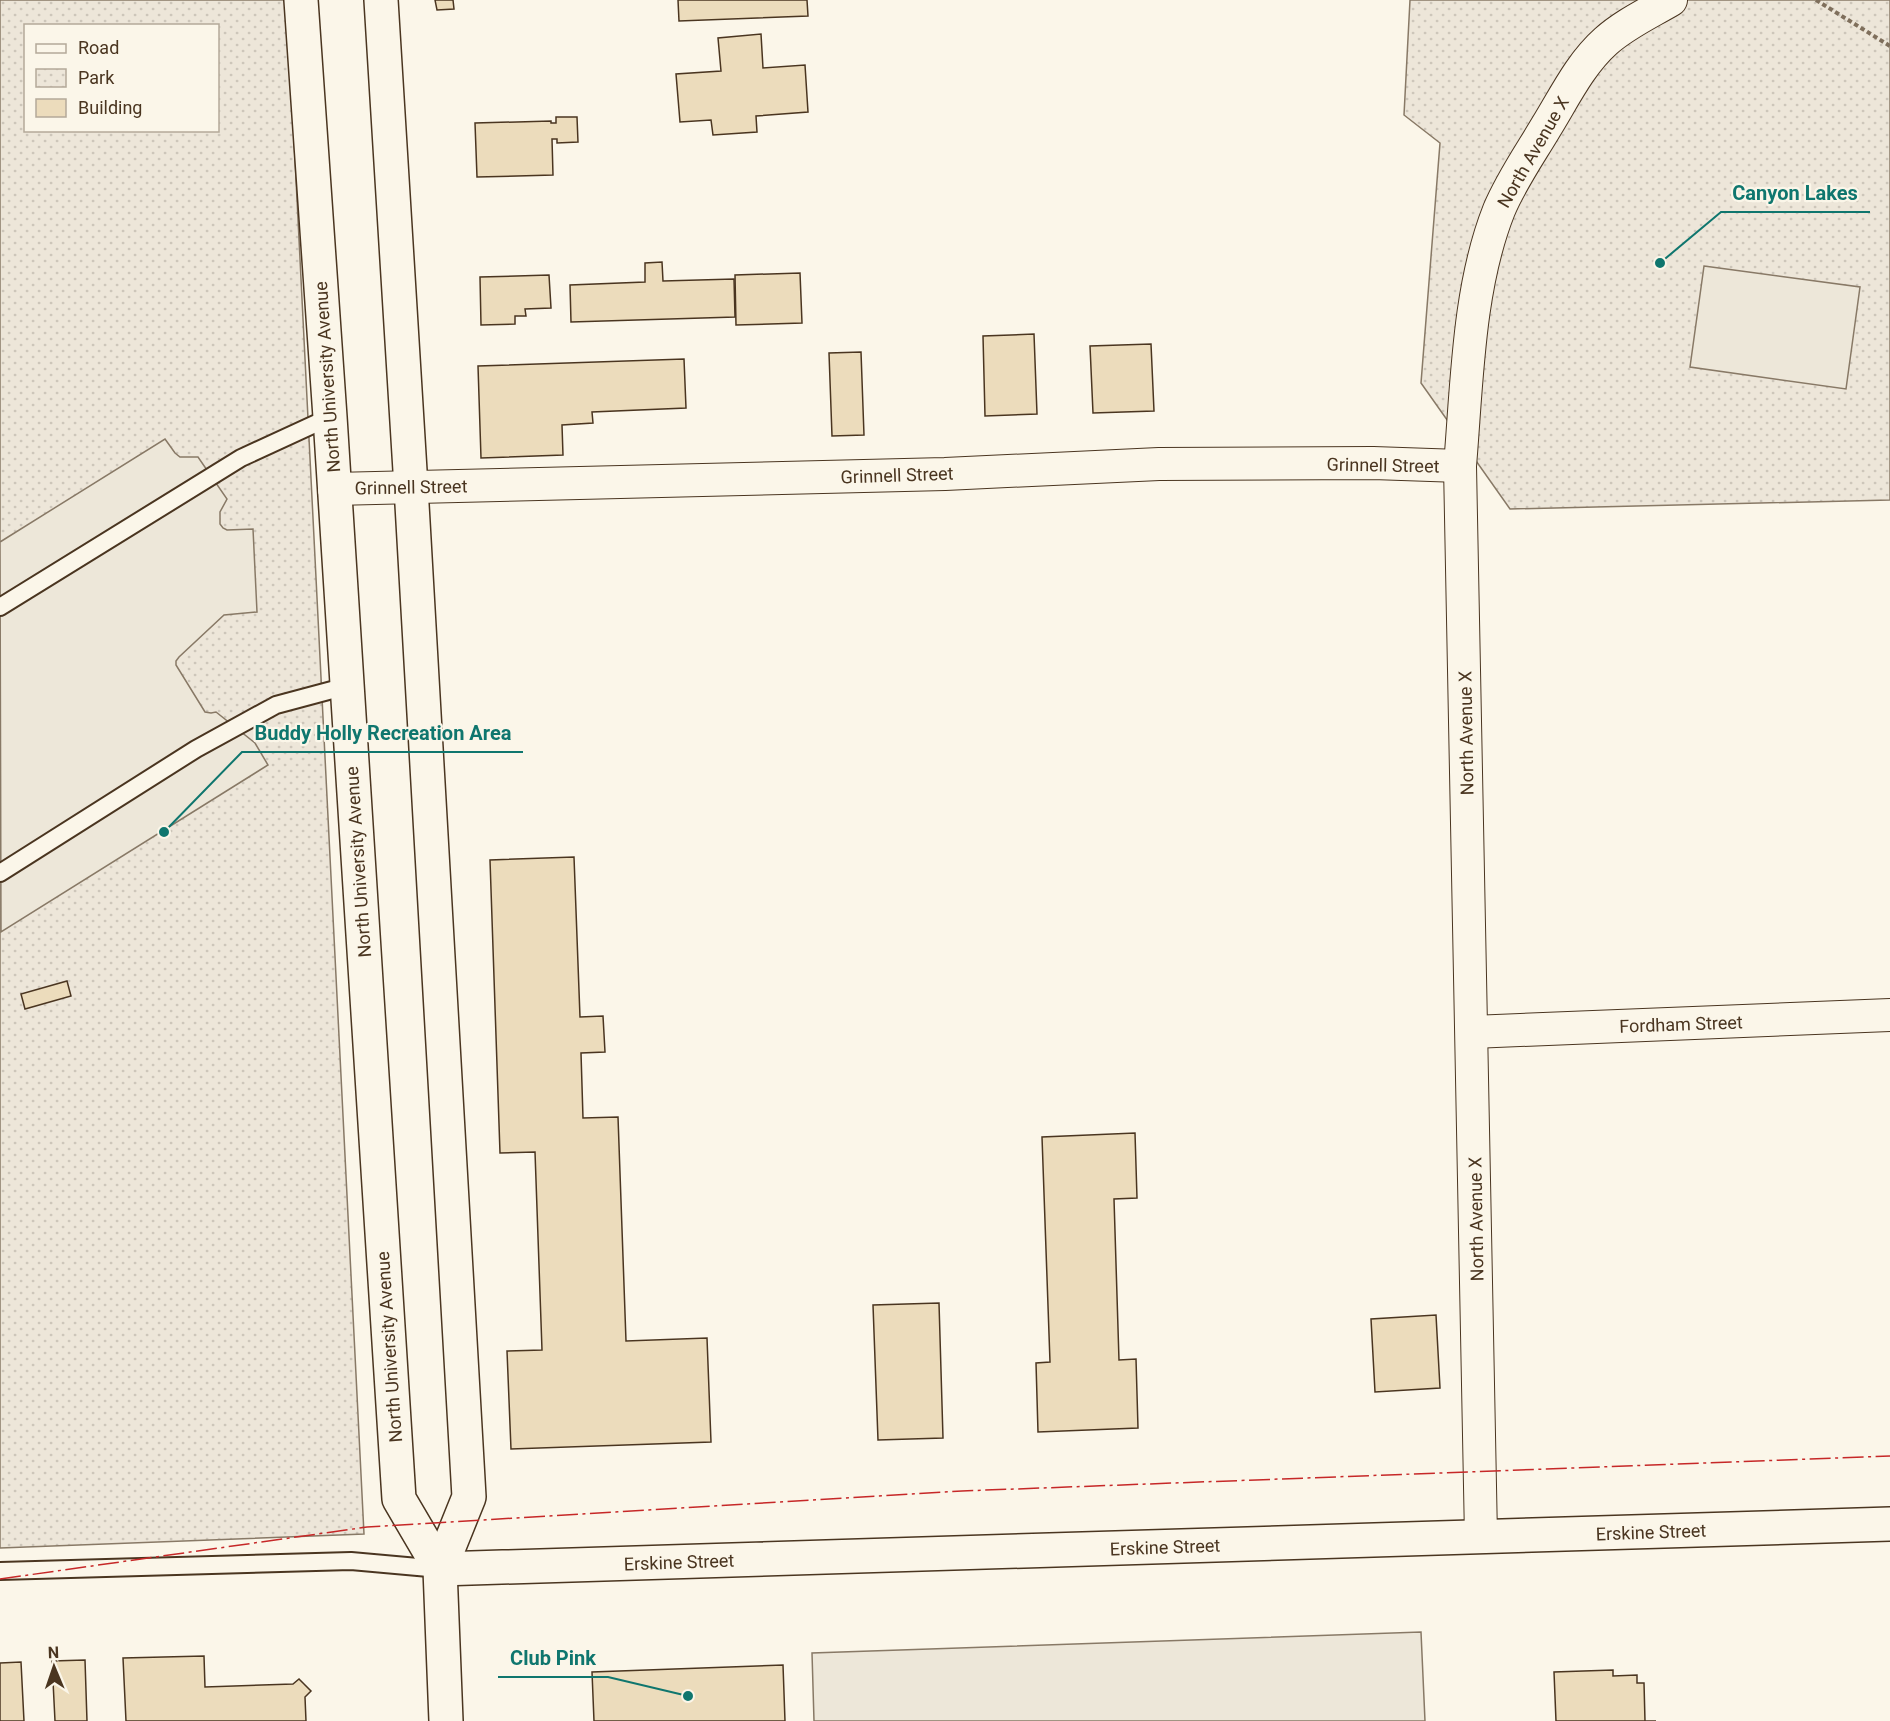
<svg xmlns="http://www.w3.org/2000/svg" width="1890" height="1721" font-family="Roboto,sans-serif">
<defs>
<pattern id="park-dots" width="8" height="8" patternUnits="userSpaceOnUse" patternTransform="scale(1.5)"><rect width="8" height="8" fill="#ede6d9"/><path d="M2 2h.1M6 6h.1" fill="none" stroke="#cdc6ba" stroke-width="1.8" stroke-linecap="round"/></pattern>
</defs>
<rect width="100%" height="100%" fill="#fbf6e9"/>
<!-- park -->
<g fill="url(#park-dots)" stroke="#887966" stroke-width="1.5" fill-rule="evenodd">
<path d="M0 0H287L364 1534 0 1548ZM26 26H218V130H26Z"/>
<path d="M1410 0H1890V500L1510 509 1421 383 1440 143 1404 115Z"/>
</g>
<!-- parking -->
<g fill="#ede7d9" stroke="#887966" stroke-width="1.5">
<path d="M1704 266 1860 287 1846 389 1690 367Z"/>
<path d="M165 439 175 453 180 457H198L227 499 220 512V524L223 528 227 530 253 529 257 612 224 615 179 657 176 661V665L205 712 211 713 216 712 255 743 268 765 1 932 0 542Z"/>
<path d="M1421 1632 1425 1721H814L812 1653Z"/>
</g>
<!-- building -->
<g fill="#ecdcbc" stroke="#4a3520" stroke-width="1.5">
<path d="M435 0H453L454 9 437 10Z"/>
<path d="M678 0H807L808 16 679 21Z"/>
<path d="M761 34 763 68 805 65 808 112 756 116 757 132 713 135 711 120 680 122 676 74 721 71 718 38Z"/>
<path d="M556 117H577L578 142 557 143V139H552L553 175 477 177 475 123 551 121V123H556Z"/>
<path d="M662 262 663 281 734 279 735 317 571 322 570 285 645 282V263Z"/>
<path d="M800 273 802 323 736 325 735 275Z"/>
<path d="M549 275 551 308 525 309 526 316H515V324L481 325 480 277Z"/>
<path d="M1034 334 1037 414 985 416 983 336Z"/>
<path d="M1151 344 1154 411 1093 413 1090 346Z"/>
<path d="M861 352 864 435 832 436 829 353Z"/>
<path d="M684 359 686 408 592 412 593 423 562 425 563 455 481 458 478 366Z"/>
<path d="M574 857 580 1017 603 1016 605 1052 581 1053 583 1118 618 1117 626 1341 707 1338 711 1442 511 1449 507 1351 542 1350 535 1152 500 1153 490 860Z"/>
<path d="M67 981 71 996 25 1009 21 994Z"/>
<path d="M1135 1133 1137 1198 1114 1199 1119 1360 1136 1359 1138 1428 1038 1432 1036 1363 1050 1362 1042 1137Z"/>
<path d="M939 1303 943 1438 878 1440 873 1305Z"/>
<path d="M1436 1315 1440 1388 1375 1392 1371 1319Z"/>
<path d="M204 1656 205 1687 293 1684 299 1679 311 1691 305 1697 306 1721H126L123 1658Z"/>
<path d="M85 1660 87 1721H55L52 1661Z"/>
<path d="M21 1662 24 1721H0V1663Z"/>
<path d="M783 1665 785 1721H594L592 1672Z"/>
<path d="M1613 1670V1676L1637 1675V1683H1644L1645 1721H1656H1556L1554 1672Z"/>
</g>
<g fill="none" stroke-linecap="round" stroke-linejoin="round">
<defs>
<g id="lane">
<path d="M0 607 241 458 330 417"/>
<path d="M0 873 196 749 276 705 347 686"/>
<path d="M0 1571 351 1561 440 1569"/>
</g>
<g id="street">
<path d="M334 489 945 474 1159 464 1373 463 1460 466"/>
<path d="M1472 1032 1890 1015"/>
<path d="M1481 1537 1460 466C1467 383 1468 288 1499 210 1511 181 1530 154 1546 127 1564 98 1580 64 1606 41 1625 24 1649 13 1671 0"/>
</g>
<path id="secondary" d="M440 1569 1890 1524"/>
<g id="primary">
<path d="M301 0 330 417 399 1499 440 1569"/>
<path d="M381 0 411 487 469 1497 440 1569 446 1721"/>
</g>
</defs>
<!-- lane casing -->
<use href="#lane" stroke="#4a3520" stroke-width="20"/>
<!-- street casing -->
<use href="#street" stroke="#4a3520" stroke-width="34"/>
<!-- secondary casing -->
<use href="#secondary" stroke="#4a3520" stroke-width="36"/>
<!-- primary casing -->
<use href="#primary" stroke="#4a3520" stroke-width="36"/>
<!-- path -->
<path stroke="#7f6f5c" stroke-width="4" stroke-dasharray="4.5 3" stroke-linecap="butt" d="M1816 0 1890 46"/>
<!-- lane -->
<use href="#lane" stroke="#fbf6e9" stroke-width="16"/>
<!-- street -->
<use href="#street" stroke="#fbf6e9" stroke-width="32"/>
<!-- secondary -->
<use href="#secondary" stroke="#fbf6e9" stroke-width="33"/>
<!-- primary -->
<use href="#primary" stroke="#fbf6e9" stroke-width="33"/>
<!-- power -->
<path stroke="#c62828" stroke-width="1.5" stroke-dasharray="21 4.5 3 4.5" stroke-linecap="butt" d="M0 1579 367 1527 962 1491 1890 1456"/>
</g>
<g text-anchor="middle" dominant-baseline="central" stroke-width="4.5" stroke-linejoin="round" paint-order="stroke">
<!-- street labels -->
<g font-size="18" fill="#4a3520" stroke="#fbf6e9">
<text transform="translate(1533 152) rotate(-60)">North Avenue X</text>
<text transform="translate(327 377) rotate(-94)">North University Avenue</text>
<text transform="translate(1383 465) rotate(1)">Grinnell Street</text>
<text transform="translate(897 475) rotate(-2)">Grinnell Street</text>
<text transform="translate(411 487) rotate(-1)">Grinnell Street</text>
<text transform="translate(1466 733) rotate(-91)">North Avenue X</text>
<text transform="translate(358 862) rotate(-94)">North University Avenue</text>
<text transform="translate(1681 1024) rotate(-2)">Fordham Street</text>
<text transform="translate(1476 1219) rotate(-91)">North Avenue X</text>
<text transform="translate(389 1347) rotate(-94)">North University Avenue</text>
<text transform="translate(1651 1532) rotate(-2)">Erskine Street</text>
<text transform="translate(1165 1547) rotate(-2)">Erskine Street</text>
<text transform="translate(679 1562) rotate(-2)">Erskine Street</text>
</g>
</g>
<!-- callouts -->
<path fill="none" stroke="#0f766e" stroke-width="2" d="M1660 263L1721 212H1870M164 832L242 752H523M688 1696L608 1677H498"/>
<g fill="#0f766e" stroke="#fbf6e9" stroke-width="2">
<circle cx="1660" cy="263" r="6"/>
<circle cx="164" cy="832" r="6"/>
<circle cx="688" cy="1696" r="6"/>
</g>
<g font-size="20" text-anchor="middle" font-weight="bold" fill="#0f766e" stroke="#fbf6e9" stroke-width="4.5" stroke-linejoin="round" paint-order="stroke">
<text x="1795" y="200">Canyon Lakes</text>
<text x="383" y="740">Buddy Holly Recreation Area</text>
<text x="553" y="1665">Club Pink</text>
</g>
<!-- legend -->
<rect x="24" y="24" width="195" height="108" fill="#fbf6e9" stroke="#b4a999" stroke-width="1.5"/>
<rect x="36" y="44" width="30" height="9" fill="#fbf6e9" stroke="#b4a999" stroke-width="1.5"/>
<text x="78" y="54" font-size="18" fill="#4a3520">Road</text>
<rect x="36" y="69" width="30" height="18" fill="url(#park-dots)" stroke="#b4a999" stroke-width="1.5"/>
<text x="78" y="84" font-size="18" fill="#4a3520">Park</text>
<rect x="36" y="99" width="30" height="18" fill="#ecdcbc" stroke="#b4a999" stroke-width="1.5"/>
<text x="78" y="114" font-size="18" fill="#4a3520">Building</text>
<!-- north arrow -->
<g transform="translate(54 1667) rotate(358)" stroke="#fbf6e9" stroke-width="4.5" paint-order="stroke">
<path d="M0-4.5L10 22L0 15L-10 22Z" fill="#4a3520"/>
<text y="-9" font-size="16" font-weight="bold" text-anchor="middle" fill="#4a3520">N</text>
</g>
</svg>
